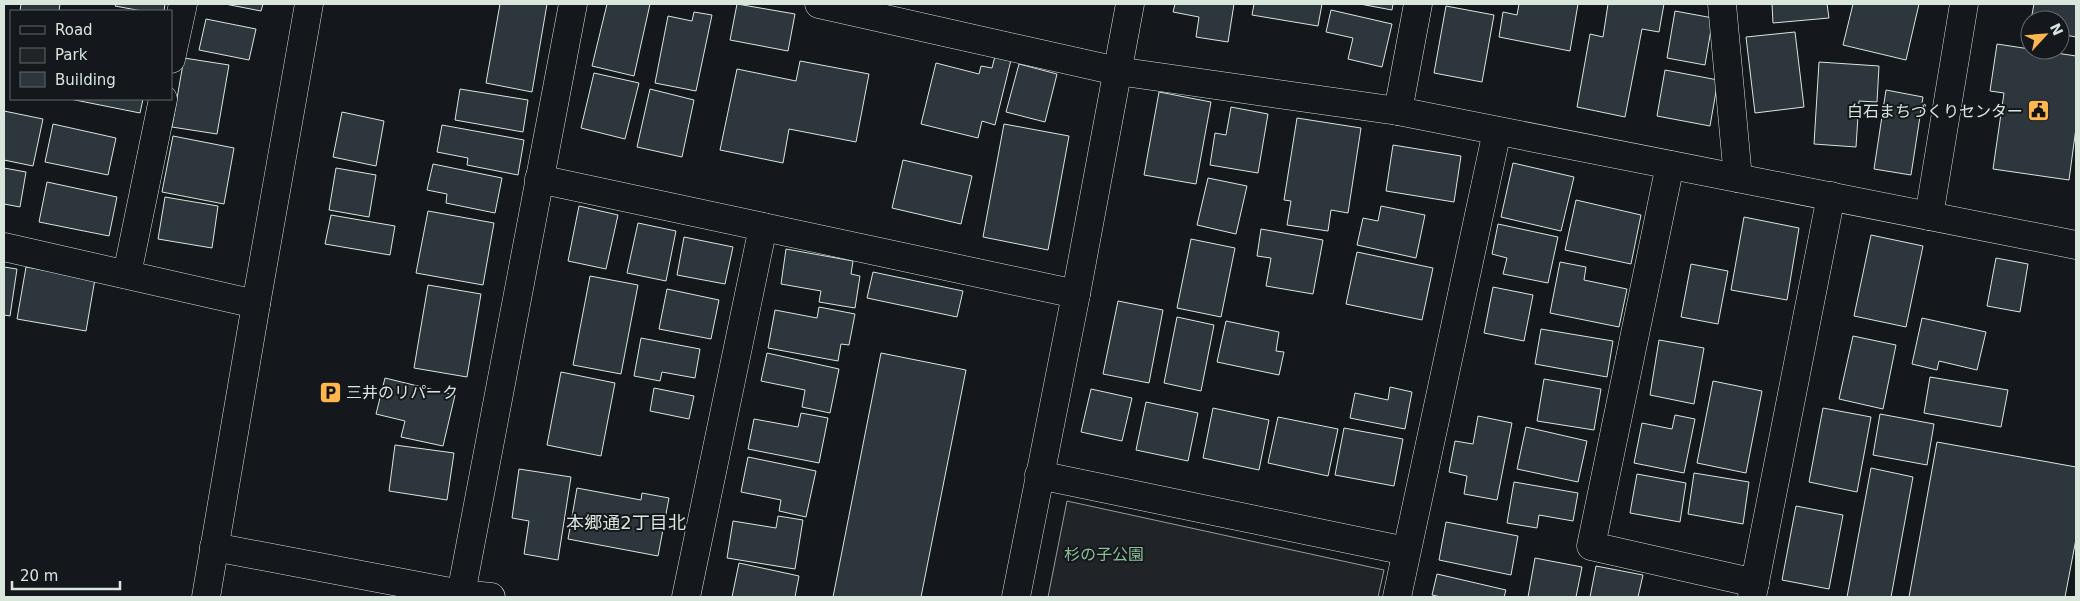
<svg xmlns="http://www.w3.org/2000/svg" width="2080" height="601" font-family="'DejaVu Sans','Noto Sans JP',sans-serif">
<rect width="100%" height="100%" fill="#14181c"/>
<!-- green -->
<path fill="#202428" stroke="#939e99" d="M1067 501 1384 570 1378 597H1048Z"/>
<!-- building -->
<g fill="#2c363c" stroke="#d8e6dc">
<path d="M21 4H60L59 11H20Z"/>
<path d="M116 4H165L164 11H142L115 6Z"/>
<path d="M225 4H263L261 11Z"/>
<path d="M500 4H547L532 92 486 83Z"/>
<path d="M607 4H650L634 76 592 66Z"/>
<path d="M737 4 795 14 788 51 730 40Z"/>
<path d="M1175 4H1234L1228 42 1196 37 1199 17 1173 12Z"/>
<path d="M1254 4H1322L1318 26 1252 15Z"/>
<path d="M1360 4H1393L1392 10Z"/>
<path d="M1519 4H1578L1570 51 1499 37 1503 12 1517 15Z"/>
<path d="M1608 4H1664L1659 32 1642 29 1625 117 1577 107 1590 34 1603 37Z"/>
<path d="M1772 4H1827L1829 18 1773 23Z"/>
<path d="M1853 4H1919L1906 60 1843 45Z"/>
<path d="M2034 4H2076V37L2060 34V20H2031Z"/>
<path d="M1446 6 1494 15 1482 82 1434 73Z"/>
<path d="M1331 10 1392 24 1382 67 1348 59 1353 38 1326 32Z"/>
<path d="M1675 11 1713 18 1705 65 1667 58Z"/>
<path d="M694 12 712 15 696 91 655 83 668 16 692 21Z"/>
<path d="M206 19 256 29 249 60 199 50Z"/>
<path d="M1795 32 1804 107 1755 113 1746 37Z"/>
<path d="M1997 44 2076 56V128L2069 180 1993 169 2004 93 1990 91Z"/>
<path d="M995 56 1011 60 995 125 982 121 978 138 921 124 936 63 979 74 981 66 992 68Z"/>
<path d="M184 58 229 65 217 134 172 127Z"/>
<path d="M800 61 869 74 856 142 789 129 783 163 720 150 737 69 796 81Z"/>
<path d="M1819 62 1879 66 1877 102 1859 101 1856 147 1814 144Z"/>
<path d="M1019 64 1057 74 1045 122 1006 112Z"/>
<path d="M1665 70 1718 80 1710 126 1657 116Z"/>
<path d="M594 73 639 83 625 139 581 128Z"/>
<path d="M460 89 528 100 523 132 455 120Z"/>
<path d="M650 89 694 100 682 157 637 147Z"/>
<path d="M1886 90 1923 97 1911 175 1874 169Z"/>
<path d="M1159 92 1211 102 1196 184 1144 175Z"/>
<path d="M70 99H143L140 113Z"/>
<path d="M1231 107 1268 114 1258 173 1210 165 1215 133 1226 135Z"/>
<path d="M4 111 43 119 33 166 4 160Z"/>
<path d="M342 112 384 121 376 166 333 157Z"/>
<path d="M1297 118 1361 128 1348 213 1331 210 1328 231 1287 225 1291 201 1284 200Z"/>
<path d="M53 124 116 138 108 175 45 162Z"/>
<path d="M1004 124 1069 136 1048 250 983 237Z"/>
<path d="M442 125 524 140 518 175 467 165 468 158 437 152Z"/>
<path d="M173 136 234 148 224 204 162 192Z"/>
<path d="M1393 145 1461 156 1454 202 1386 191Z"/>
<path d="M903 160 972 176 961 224 892 208Z"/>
<path d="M1513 163 1574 177 1561 231 1501 217Z"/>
<path d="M433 164 502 178 495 213 446 203 447 194 427 190Z"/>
<path d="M4 168 26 172 20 207 4 204Z"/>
<path d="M336 168 376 175 369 217 329 210Z"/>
<path d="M1208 178 1247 186 1236 234 1197 225Z"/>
<path d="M47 182 117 197 109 236 39 222Z"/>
<path d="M165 197 218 206 212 248 158 239Z"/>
<path d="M1576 200 1641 215 1631 264 1565 250Z"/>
<path d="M579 206 618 215 606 269 568 261Z"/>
<path d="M1381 206 1425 215 1416 258 1357 245 1363 218 1378 221Z"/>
<path d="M428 211 494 223 483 285 416 273Z"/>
<path d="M331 215 395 226 390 255 325 244Z"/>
<path d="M1744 217 1799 228 1787 300 1731 290Z"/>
<path d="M638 223 676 231 666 281 627 273Z"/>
<path d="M1498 224 1558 237 1548 283 1503 274 1507 258 1492 254Z"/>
<path d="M1261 229 1323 240 1313 294 1266 286 1271 258 1257 256Z"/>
<path d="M1871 235 1923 246 1906 327 1854 316Z"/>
<path d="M684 237 733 247 725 284 677 275Z"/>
<path d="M1191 239 1235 248 1221 317 1177 308Z"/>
<path d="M786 249 853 261 851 274 860 276 855 308 819 302 821 291 781 284Z"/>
<path d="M1357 252 1433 268 1422 320 1346 304Z"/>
<path d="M1996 258 2028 264 2020 312 1987 306Z"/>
<path d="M1560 262 1586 267 1584 280 1627 289 1619 327 1550 313Z"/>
<path d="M1691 264 1728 271 1718 324 1681 317Z"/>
<path d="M4 267 17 269 10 316 4 315Z"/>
<path d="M26 267 95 279 86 331 17 319Z"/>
<path d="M873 272 963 291 957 317 867 298Z"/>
<path d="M590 276 638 285 621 374 573 365Z"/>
<path d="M428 285 481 294 467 377 414 368Z"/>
<path d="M1493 287 1533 295 1524 341 1484 333Z"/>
<path d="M667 289 719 300 711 339 659 329Z"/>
<path d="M1118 301 1163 310 1149 383 1103 374Z"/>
<path d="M819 307 855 314 849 345 841 344 838 361 768 348 775 310 817 318Z"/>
<path d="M1177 317 1214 325 1201 391 1164 383Z"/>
<path d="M1922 318 1986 332 1977 370 1939 361 1937 370 1912 364Z"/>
<path d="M1226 321 1279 332 1276 351 1284 352 1279 375 1217 362Z"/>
<path d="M1541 329 1613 341 1607 377 1535 364Z"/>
<path d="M1853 336 1896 345 1883 409 1839 399Z"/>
<path d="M641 338 700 349 695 378 662 372 660 381 634 376Z"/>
<path d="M1659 340 1704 348 1694 404 1650 395Z"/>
<path d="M767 353 839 369 830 413 802 407 805 390 761 381Z"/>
<path d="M881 353 966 370 921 597H833Z"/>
<path d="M561 372 615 383 601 456 547 445Z"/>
<path d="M1930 377 2008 390 2001 427 1924 413Z"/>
<path d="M385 378 455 395 443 446 401 437 405 421 376 414Z"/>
<path d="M1544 379 1601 389 1594 430 1537 421Z"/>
<path d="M1713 381 1762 391 1746 473 1697 463Z"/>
<path d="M1390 387 1412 392 1405 429 1350 418 1355 393 1388 400Z"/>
<path d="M654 388 694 396 689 419 650 411Z"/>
<path d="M1091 389 1132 398 1122 441 1081 432Z"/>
<path d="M1146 402 1198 413 1188 461 1136 450Z"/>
<path d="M1213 408 1269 420 1259 470 1203 458Z"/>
<path d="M1823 408 1871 417 1857 492 1809 482Z"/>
<path d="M801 413 828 418 819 463 748 449 754 419 798 427Z"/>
<path d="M1880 414 1934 424 1927 465 1873 455Z"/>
<path d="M1675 415 1695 419 1684 473 1634 463 1642 423 1672 429Z"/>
<path d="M1478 416 1512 423 1497 500 1464 494 1467 476 1449 472 1455 441 1473 444Z"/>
<path d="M1278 417 1338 429 1328 476 1268 463Z"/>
<path d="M1526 427 1587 441 1578 482 1517 469Z"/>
<path d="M1344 428 1403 439 1394 486 1335 475Z"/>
<path d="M1937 442 2076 467V539L2065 597H1909Z"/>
<path d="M395 445 454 453 447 500 389 491Z"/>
<path d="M748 457 816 471 806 517 779 511 781 500 741 492Z"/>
<path d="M1871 468 1913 477 1891 597H1847Z"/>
<path d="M519 469 571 477 558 560 524 554 529 521 512 518Z"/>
<path d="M1694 473 1749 482 1743 524 1688 514Z"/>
<path d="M1637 474 1686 483 1680 522 1630 513Z"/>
<path d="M1514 482 1578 493 1573 521 1539 515 1537 528 1507 523Z"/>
<path d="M577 488 641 500 642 493 669 498 658 556 568 539Z"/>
<path d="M1796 506 1843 515 1829 589 1782 580Z"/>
<path d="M778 516 803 520 795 569 727 558 733 521 776 528Z"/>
<path d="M1446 522 1518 536 1511 575 1439 560Z"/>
<path d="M1535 558 1582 567 1576 597H1528Z"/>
<path d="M739 563 799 576 795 597H732Z"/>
<path d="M1596 566 1643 575 1638 597H1590Z"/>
<path d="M1437 574 1506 590 1504 597H1441L1432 595Z"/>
</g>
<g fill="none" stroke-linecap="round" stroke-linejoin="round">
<defs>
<g id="minor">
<path d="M819 4 1117 71 1398 111 2076 245"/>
<path d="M1722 4 1738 178"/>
<path d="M171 59 183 4"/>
<path d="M1398 111 1418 4"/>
<path d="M1670 165 1591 546 1755 583"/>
<path d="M539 179 1076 294"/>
<path d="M1929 216 1964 4"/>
<path d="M4 247 256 304"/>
<path d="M127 274 163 99"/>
<path d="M1039 475 1406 551"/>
<path d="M214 547 461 594 491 597"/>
<path d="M461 594 573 4"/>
<path d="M206 597 256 304 309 4"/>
<path d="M686 597 763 227"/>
<path d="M1016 597 1076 294 1130 4"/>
<path d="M1397 597 1497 131"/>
<path d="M1752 597 1831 196"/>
</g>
</defs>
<!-- minor casing -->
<use href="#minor" stroke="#d8e6dc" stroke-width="29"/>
<!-- minor -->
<use href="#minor" stroke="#14181c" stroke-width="28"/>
</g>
<!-- icons -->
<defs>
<symbol id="civic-square" viewBox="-11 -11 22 22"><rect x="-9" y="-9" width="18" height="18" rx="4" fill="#ffb74d" stroke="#14181c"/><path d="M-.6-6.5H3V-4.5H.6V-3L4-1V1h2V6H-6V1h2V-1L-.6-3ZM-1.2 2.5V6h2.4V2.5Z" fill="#111"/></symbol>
<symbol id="parking-square" viewBox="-11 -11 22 22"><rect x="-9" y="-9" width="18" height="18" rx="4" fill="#ffb74d" stroke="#14181c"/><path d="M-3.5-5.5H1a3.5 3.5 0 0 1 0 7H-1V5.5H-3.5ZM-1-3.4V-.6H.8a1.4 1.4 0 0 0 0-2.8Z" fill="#111"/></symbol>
</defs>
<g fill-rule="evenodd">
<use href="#civic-square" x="2026" y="98" width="25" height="25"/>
<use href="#parking-square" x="318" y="380" width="25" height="25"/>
</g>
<g text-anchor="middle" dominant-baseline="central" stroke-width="4" stroke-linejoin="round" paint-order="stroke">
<!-- poi labels -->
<g font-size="16" fill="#d8e6dc" stroke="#14181c" text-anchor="end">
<text x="2023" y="111">白石まちづくりセンター</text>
<text x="346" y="392" text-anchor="start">三井のリパーク</text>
</g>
<!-- park labels -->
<g font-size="16" fill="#8ac095" stroke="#14181c">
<text x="1104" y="554">杉の子公園</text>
</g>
<!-- neighbourhood labels -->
<g font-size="18" fill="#d8e6dc" stroke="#14181c">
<text x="626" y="522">本郷通2丁目北</text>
</g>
</g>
<!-- border -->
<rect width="2080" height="601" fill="none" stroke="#d8e6dc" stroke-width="10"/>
<!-- legend -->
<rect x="10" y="10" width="162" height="90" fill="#14181c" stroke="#626a69"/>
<rect x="20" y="26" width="25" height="8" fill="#14181c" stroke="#626a69"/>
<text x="55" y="35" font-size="15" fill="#d8e6dc">Road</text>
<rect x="20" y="48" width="25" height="15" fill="#202428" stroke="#626a69"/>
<text x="55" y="60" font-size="15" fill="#d8e6dc">Park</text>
<rect x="20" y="72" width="25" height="15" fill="#2c363c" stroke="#626a69"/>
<text x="55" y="85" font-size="15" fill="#d8e6dc">Building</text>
<!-- north arrow -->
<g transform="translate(2045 35) rotate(64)"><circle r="24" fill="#14181c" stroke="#626a69"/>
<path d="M0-4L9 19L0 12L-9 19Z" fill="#ffb74d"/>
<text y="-8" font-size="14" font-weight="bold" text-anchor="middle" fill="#d8e6dc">N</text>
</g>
<!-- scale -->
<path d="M12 581v8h108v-8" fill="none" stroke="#d8e6dc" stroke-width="2.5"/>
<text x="20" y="581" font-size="15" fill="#d8e6dc" stroke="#14181c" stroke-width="4" paint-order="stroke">20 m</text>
</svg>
